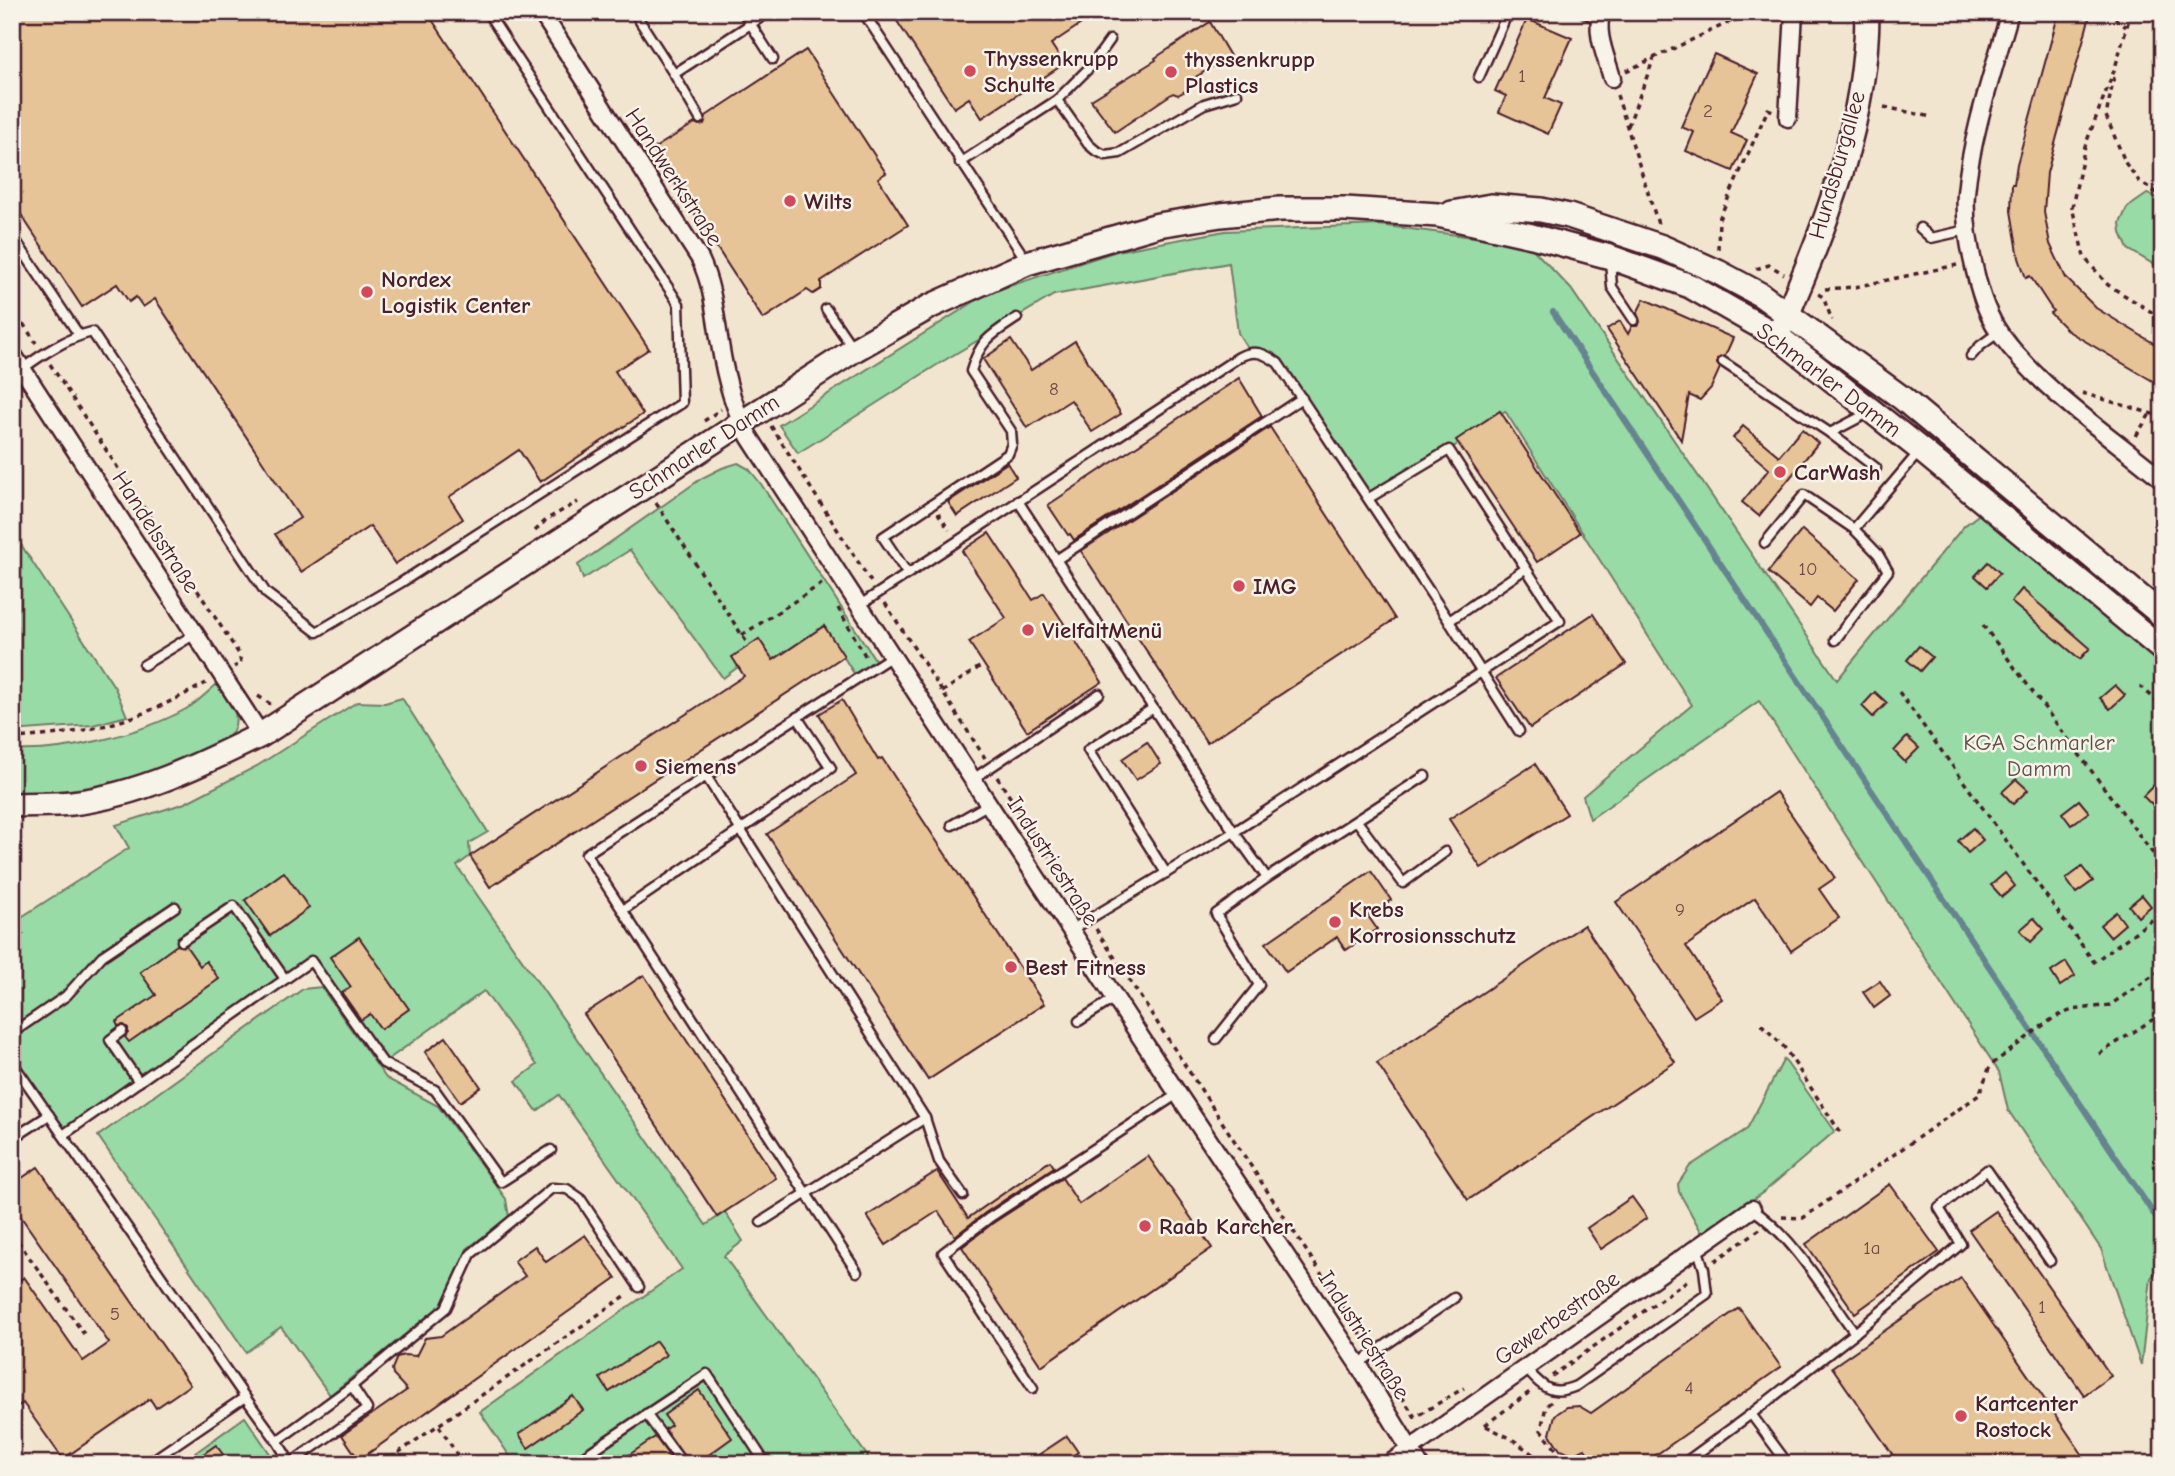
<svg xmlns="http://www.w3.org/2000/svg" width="2175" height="1476" font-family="'Comic Neue',sans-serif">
<rect width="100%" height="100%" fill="#f2e5d0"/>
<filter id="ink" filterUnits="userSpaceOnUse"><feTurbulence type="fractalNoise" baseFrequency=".0143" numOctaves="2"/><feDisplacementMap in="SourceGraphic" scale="14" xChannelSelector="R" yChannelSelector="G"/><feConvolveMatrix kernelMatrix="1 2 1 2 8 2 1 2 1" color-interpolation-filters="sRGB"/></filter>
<g filter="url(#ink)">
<!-- green -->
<g fill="#98dba6" stroke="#717d68" stroke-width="2">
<path d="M2147 194 2163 199V270L2128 249 2121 233 2120 223 2127 208Z"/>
<path d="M1379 225 1528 244 1571 289 1837 680 1964 526 1982 512 2163 663V1265L2151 1278 2141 1365 2101 1249 2008 1110 1999 1072 1759 701 1590 819 1583 796 1692 705 1505 411 1449 450 1369 498 1278 363 1250 352 1238 333 1229 263 1054 295 940 363 798 453 779 425 988 293 1117 251 1225 231Z"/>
<path d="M738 463 749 469 761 484 876 661 855 675 824 626 764 666 770 656 759 640 738 667 723 678 630 550 583 579 578 565 702 478 722 468Z"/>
<path d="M12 531 115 688 127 716 93 725 12 731Z"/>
<path d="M216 685 222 686C230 700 241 715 233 731 227 742 213 746 202 751 144 779 76 795 12 792V750C64 753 141 734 186 709 197 703 206 693 216 685Z"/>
<path d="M402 698 488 832 469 843 470 856 457 866 706 1225 725 1212 743 1241 724 1256 873 1464H515L480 1412 682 1269 559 1095 537 1111 516 1081 537 1065 484 991 383 1063 312 961 63 1135 12 1062V939L23 934 12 931V923L129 848 116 825 185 803 257 766 357 702 385 703Z"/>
<path d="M321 987 386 1078 438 1106 506 1199 509 1217 467 1249 444 1303 330 1395 281 1327 246 1352 98 1136 303 989Z"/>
<path d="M1784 1059 1835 1131 1765 1191 1703 1235 1679 1192 1678 1184 1690 1166 1747 1129Z"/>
<path d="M245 1417 277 1464H180Z"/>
</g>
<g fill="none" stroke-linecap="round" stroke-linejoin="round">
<!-- stream -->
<path stroke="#668490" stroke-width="6" d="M1553 312 2163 1228"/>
</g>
<!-- building -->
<g fill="#e7c398" stroke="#4a1f2b" stroke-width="2">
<path d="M12 12H427L649 349 615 371 643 414 540 482 519 450 449 497 463 519 395 564 370 526 301 572 275 534 300 518 155 299 143 307 136 297 129 302 117 284 82 307 12 201Z"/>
<path d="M891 12H1099L1051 44 1064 64 982 118 969 98 954 108Z"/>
<path d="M2059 12H2091L2047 173 2044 212 2050 244 2066 278 2096 308 2163 349V387L2068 331 2050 313 2053 311 2030 276 2026 278 2019 258 2011 211 2012 184H2014L2017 164Z"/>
<path d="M1527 19 1572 38 1545 98 1561 105 1548 134 1499 112 1506 96 1495 91Z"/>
<path d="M1210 22 1230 56 1186 83 1187 90 1178 95 1173 93 1115 132 1091 100 1156 60 1155 58Z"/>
<path d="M806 50 886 173 878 178 908 225 821 281V289L813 294 807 290 763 319 653 149 695 123 699 125 704 124 706 116Z"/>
<path d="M1714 54 1758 74 1731 133 1747 140 1733 171 1686 151 1694 132 1681 127Z"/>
<path d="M1644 299 1733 338 1725 356 1717 359V364L1720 368 1711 388 1700 400 1689 395 1681 440 1607 329 1620 321 1628 334 1632 326H1637L1640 322 1637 313Z"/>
<path d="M1011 340 1031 370 1075 341 1121 414 1092 432 1071 400 1027 428 983 359Z"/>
<path d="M1239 378 1262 416 1074 540 1070 534 1068 535 1048 505Z"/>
<path d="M1500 411 1580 533 1537 562 1456 440Z"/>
<path d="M1743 426 1779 456 1802 429 1818 443 1759 516 1742 502 1769 469 1733 438Z"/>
<path d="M1270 427 1395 619 1207 743 1081 551Z"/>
<path d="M1007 463 1016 477 957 516 948 502Z"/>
<path d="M1802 530 1859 579 1833 611 1817 598 1810 607 1768 572Z"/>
<path d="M989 533 1033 600 1044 593 1102 682 1027 731 969 642 1006 618 962 551Z"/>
<path d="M1988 562 2000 573 1987 587 1975 576Z"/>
<path d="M2022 589 2090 648 2080 659 2011 602Z"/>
<path d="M1593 614 1626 664 1530 728 1496 678Z"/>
<path d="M824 626 844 656 490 887 470 856 744 676 732 657 759 639 773 660Z"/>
<path d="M1919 646 1932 657 1920 671 1907 660Z"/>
<path d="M2115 685 2125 695 2110 709 2100 698Z"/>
<path d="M1875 692 1887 703 1873 717 1862 706Z"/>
<path d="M842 700 878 760 882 758 1044 1004 928 1080 767 834 856 775 819 714Z"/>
<path d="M1907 737 1919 748 1905 762 1894 751Z"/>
<path d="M1147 742 1161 764 1136 780 1122 759Z"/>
<path d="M1535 764 1567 814 1481 868 1449 819Z"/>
<path d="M2163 776V801L2156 809 2143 796Z"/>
<path d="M2016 779 2028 790 2013 804 2002 792Z"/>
<path d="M1776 792 1835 878 1819 889 1839 918 1791 951 1755 898 1686 946 1722 999 1694 1017 1616 902Z"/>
<path d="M2079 800 2089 812 2071 825 2062 813Z"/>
<path d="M1973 828 1983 840 1968 853 1958 841Z"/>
<path d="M2082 867 2093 881 2076 893 2066 879Z"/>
<path d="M1371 871 1391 900 1368 916 1377 929 1346 950 1337 937 1286 972 1266 943Z"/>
<path d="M284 872 309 908 270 936 245 900Z"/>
<path d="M2005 873 2015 886 2002 897 1991 885Z"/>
<path d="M2142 895 2151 906 2138 917 2129 906Z"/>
<path d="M2116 912 2125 924 2110 937 2100 925Z"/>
<path d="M2034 918 2044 929 2031 942 2020 930Z"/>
<path d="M1584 925 1675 1062 1468 1200 1377 1063Z"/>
<path d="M359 937 409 1009 381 1029 370 1014 361 1020 342 993 351 987 330 957Z"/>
<path d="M177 945 186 946 200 966 206 961 219 979 129 1042 125 1037 128 1033V1028L124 1025 118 1026 116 1022 156 995 140 972Z"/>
<path d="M2066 962 2075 976 2060 986 2051 972Z"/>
<path d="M644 975 776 1178 717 1217 584 1014Z"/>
<path d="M1880 981 1890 996 1874 1008 1863 992Z"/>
<path d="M446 1037 481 1087 460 1102 425 1052Z"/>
<path d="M1148 1156 1212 1248 1041 1366 962 1247 993 1223 1062 1178 1079 1204Z"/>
<path d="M1050 1161 1054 1167 985 1213 955 1236 938 1211 886 1245 867 1216 937 1171 968 1218Z"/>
<path d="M38 1167 190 1385 156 1408 150 1399 63 1459 23 1403 12 1410V1286L24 1277 83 1361 109 1343 12 1204V1185Z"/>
<path d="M1890 1184 1939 1252 1855 1313 1806 1244Z"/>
<path d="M1632 1197 1647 1218 1601 1249 1587 1228Z"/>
<path d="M1996 1211 2111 1376 2084 1395 1969 1230Z"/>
<path d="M585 1235 616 1278 359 1460 342 1435 407 1390 393 1375 392 1369 397 1357 404 1355 416 1356 425 1338 441 1336 525 1276 514 1261 535 1246 546 1262Z"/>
<path d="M1961 1278 1990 1320 2089 1464H1899L1832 1367Z"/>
<path d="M1739 1308 1781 1367 1643 1464H1596L1585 1449 1575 1454 1560 1450 1550 1434 1555 1415 1567 1407 1579 1406 1591 1413Z"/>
<path d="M656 1341 666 1355 609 1392 600 1378Z"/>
<path d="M699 1390 732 1438 696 1464H689L665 1429 671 1425 664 1415Z"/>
<path d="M573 1396 583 1410 528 1448 519 1434Z"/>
<path d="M1067 1436 1078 1452 1061 1464H1025Z"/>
<path d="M655 1437 675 1464H616Z"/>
<path d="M216 1445 230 1464H189Z"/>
</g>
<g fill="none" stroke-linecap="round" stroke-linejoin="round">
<defs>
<g id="lane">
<path d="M634 12 674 74 769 12"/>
<path d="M743 12 773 59"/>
<path d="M863 12 1026 260"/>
<path d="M1583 12 1599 19"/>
<path d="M683 13 684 12"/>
<path d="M674 74 700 119"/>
<path d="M1479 77 1508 12"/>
<path d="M1057 100 1088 144 1095 150 1105 155 1120 153 1204 104 1237 94"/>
<path d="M960 163 1057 100 1092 65 1110 40"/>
<path d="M1920 228 1931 238 1967 230"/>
<path d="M12 235 79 335"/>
<path d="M1610 260 1612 287 1634 320"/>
<path d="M826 309 852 347"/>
<path d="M1971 356 1980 346 1999 332"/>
<path d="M1723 362 1830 433 1868 413"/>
<path d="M22 369C44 353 67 338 92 332L266 593 317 632 402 582 682 403 679 304 487 12"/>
<path d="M1830 433 1876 468"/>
<path d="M1018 501 1234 832 1071 930"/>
<path d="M1765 543 1804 495 1854 529"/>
<path d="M1056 560 1302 398"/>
<path d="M907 573 883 537 1008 454 1012 444 1011 431 971 371C980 340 991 335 1017 318"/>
<path d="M860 605 1239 357C1255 349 1264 353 1278 363L1449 621 1519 731"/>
<path d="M1449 621 1525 569"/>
<path d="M1835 640 1888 571 1878 554 1854 529 1919 452"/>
<path d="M144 665 195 634"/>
<path d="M1152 709 1088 750 1166 873"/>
<path d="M706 776 925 1118 939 1161 963 1195"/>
<path d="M973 779 1099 694"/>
<path d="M1357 821 1403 883 1445 852"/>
<path d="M952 825 989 804"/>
<path d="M1267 878 1425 776"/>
<path d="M623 910 831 768 797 717"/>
<path d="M182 941 234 906 285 979"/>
<path d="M1079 1021 1115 998"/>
<path d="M122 1031 110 1040 139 1082"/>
<path d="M12 1033 66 996 102 956 175 907"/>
<path d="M1216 1039 1259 985 1216 914 1267 878 1234 832 1560 621 1449 450 1369 498"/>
<path d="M12 1062 245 1397 277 1441 291 1464"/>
<path d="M63 1135 311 961 383 1063 435 1090 501 1182 551 1150"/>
<path d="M12 1139 49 1115"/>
<path d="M1752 1209C1794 1237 1825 1292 1855 1333L1961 1244 1939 1208 1987 1170 2050 1261"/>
<path d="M761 1222 925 1118"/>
<path d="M857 1272 586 854 892 656"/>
<path d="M1358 1364 1454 1298"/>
<path d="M1525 1368C1543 1387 1550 1397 1576 1386L1707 1294 1704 1269 1697 1247"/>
<path d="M1033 1388 943 1253 989 1218 1170 1099"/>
<path d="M646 1414 683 1464"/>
<path d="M1751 1414 1788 1464"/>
<path d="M277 1441 352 1386 446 1308 471 1254 552 1188 567 1189 580 1198 639 1287"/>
<path d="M291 1463 367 1409 352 1386"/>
<path d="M147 1464 245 1397"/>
<path d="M572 1464 707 1374 766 1464"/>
<path d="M1683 1464 1751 1414 1855 1333"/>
</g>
<g id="street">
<path d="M541 12 700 259C713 286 715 315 720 344 725 376 733 409 750 438L1164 1073 1358 1364 1419 1464"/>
<path d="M1602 12C1594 32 1607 59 1612 78"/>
<path d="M2010 12C1994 69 1971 135 1966 193 1964 219 1969 246 1975 271 1980 293 1988 317 2001 335 2041 390 2111 436 2163 480"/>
<path d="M1788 118 1794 12"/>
<path d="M12 353 261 735"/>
<path d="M1389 1464 1752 1209"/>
</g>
<g id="secondary">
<path d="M1452 213 1491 206 1541 210 1569 216 1662 247 1718 272 1761 295 1902 398 2163 616"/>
<path d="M1783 324C1826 227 1867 120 1867 12"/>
<path d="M12 805C32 804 52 805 72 803 139 795 202 764 261 735L854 350 931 306 1027 263 1158 225 1221 215 1280 209H1345L1438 215 1532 236 1610 257 1690 286 1777 336 1921 450 2163 650"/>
</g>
</defs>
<!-- lane casing -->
<use href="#lane" stroke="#4a1f2b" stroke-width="13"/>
<!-- street casing -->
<use href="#street" stroke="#4a1f2b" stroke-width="21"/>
<!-- secondary casing -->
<use href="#secondary" stroke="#4a1f2b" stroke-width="28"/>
<!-- path -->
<g stroke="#4a1f2b" stroke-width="3.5" stroke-dasharray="5 5" stroke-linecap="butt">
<path d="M2107 12 2126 27"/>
<path d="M2131 12 2115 68 2085 146 2072 207 2084 257 2108 285 2163 319"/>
<path d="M1626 71 1738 18 1741 12"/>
<path d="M2114 77 2106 116 2126 164 2139 181 2163 197"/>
<path d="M1617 95 1658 224"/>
<path d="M1884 107 1932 117"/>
<path d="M1628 126 1654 58"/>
<path d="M1718 249 1719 219 1768 109 1773 111"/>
<path d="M1756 269 1769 265 1784 274"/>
<path d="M1825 289 1855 287 1957 265"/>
<path d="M1818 294 1823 297 1832 320"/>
<path d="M12 307 36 343"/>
<path d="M50 364 239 654 241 663 234 667"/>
<path d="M2082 393 2163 417"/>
<path d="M704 421 721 409"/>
<path d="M771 426 871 582"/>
<path d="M2136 436 2150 414"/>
<path d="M656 503 749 646"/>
<path d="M938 513 949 530"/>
<path d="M535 531 547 519 578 502"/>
<path d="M885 603 985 758"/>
<path d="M838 608 867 659"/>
<path d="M1983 625 2163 867"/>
<path d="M742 635 826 581"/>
<path d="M2140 686 2163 706"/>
<path d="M942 692 984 664"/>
<path d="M1899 692 2094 962 2163 912"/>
<path d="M258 696 272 705"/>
<path d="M12 738C92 734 137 721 206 683"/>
<path d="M997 777 1082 908"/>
<path d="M1096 929 1362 1336"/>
<path d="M1761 1024 1784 1047 1840 1132"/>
<path d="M2099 1054 2163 1013"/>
<path d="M1782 1217 1803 1218 1979 1095 1990 1066 2038 1029 2055 1017 2072 1010 2110 1005 2163 969"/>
<path d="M12 1233 84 1334"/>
<path d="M1715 1261 1760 1229"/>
<path d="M1380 1363 1415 1417 1464 1388"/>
<path d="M1552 1376 1691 1278"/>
<path d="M1551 1402 1546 1406 1541 1430 1565 1461"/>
<path d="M1485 1425 1531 1391"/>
<path d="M439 1426 463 1464"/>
<path d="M1486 1426 1512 1439 1546 1464"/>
<path d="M382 1464 628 1294"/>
</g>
<!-- lane -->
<use href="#lane" stroke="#f7f3e8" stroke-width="8"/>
<!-- street -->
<use href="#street" stroke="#f7f3e8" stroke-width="16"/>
<!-- secondary -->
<use href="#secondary" stroke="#f7f3e8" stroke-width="23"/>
</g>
</g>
<!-- markers -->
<g fill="#d1495b" stroke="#f7f3e8" stroke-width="2.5">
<circle cx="970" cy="71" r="7"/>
<circle cx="1171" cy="72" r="7"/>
<circle cx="790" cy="201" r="7"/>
<circle cx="367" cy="292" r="7"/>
<circle cx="1780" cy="472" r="7"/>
<circle cx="1239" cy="586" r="7"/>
<circle cx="1028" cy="630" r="7"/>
<circle cx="641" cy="766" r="7"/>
<circle cx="1335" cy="922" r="7"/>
<circle cx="1011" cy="967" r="7"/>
<circle cx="1145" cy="1226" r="7"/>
<circle cx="1961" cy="1416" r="7"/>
</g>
<g text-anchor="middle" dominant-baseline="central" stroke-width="5" stroke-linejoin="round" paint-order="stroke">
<!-- number labels -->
<g font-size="19" fill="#714846">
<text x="1522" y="76">1</text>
<text x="1708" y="111">2</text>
<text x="1054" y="389">8</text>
<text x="1808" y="569">10</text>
<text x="1680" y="910">9</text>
<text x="1872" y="1248">1a</text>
<text x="2042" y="1307">1</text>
<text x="115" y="1314">5</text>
<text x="1689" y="1388">4</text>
</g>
<!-- poi labels -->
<g font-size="23" font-weight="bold" fill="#4a1f2b" stroke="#f7f3e8" text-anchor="start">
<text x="984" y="58">Thyssenkrupp<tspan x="984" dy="26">Schulte</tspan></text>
<text x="1185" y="59">thyssenkrupp<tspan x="1185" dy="26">Plastics</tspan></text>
<text x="804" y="201">Wilts</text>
<text x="381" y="279">Nordex<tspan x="381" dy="26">Logistik Center</tspan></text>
<text x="1794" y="472">CarWash</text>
<text x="1253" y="586">IMG</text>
<text x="1042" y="630">VielfaltMenü</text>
<text x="655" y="766">Siemens</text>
<text x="1349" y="909">Krebs<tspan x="1349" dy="26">Korrosionsschutz</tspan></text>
<text x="1025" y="967">Best Fitness</text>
<text x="1159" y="1226">Raab Karcher</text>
<text x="1975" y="1403">Kartcenter<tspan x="1975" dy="26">Rostock</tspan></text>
</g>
<!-- street labels -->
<g font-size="23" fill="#4a1f2b" stroke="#f7f3e8">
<text transform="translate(1837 165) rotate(-74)">Hundsburgallee</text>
<text transform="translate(674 177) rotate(57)">Handwerkstraße</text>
<text transform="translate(1829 380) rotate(37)">Schmarler Damm</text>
<text transform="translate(704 447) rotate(-33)">Schmarler Damm</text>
<text transform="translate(156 532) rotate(57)">Handelsstraße</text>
<text transform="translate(1053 861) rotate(57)">Industriestraße</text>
<text transform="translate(1557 1318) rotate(-35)">Gewerbestraße</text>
<text transform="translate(1364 1335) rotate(57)">Industriestraße</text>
</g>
<!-- park labels -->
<g font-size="23" fill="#5e4e4a" stroke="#f7f3e8">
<text x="2039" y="742">KGA Schmarler<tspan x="2039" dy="26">Damm</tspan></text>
</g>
</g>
<!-- margin -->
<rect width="2175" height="1476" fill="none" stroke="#f7f3e8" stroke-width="42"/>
<rect x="21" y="21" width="2133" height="1434" fill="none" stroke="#4a1f2b" stroke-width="2.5" filter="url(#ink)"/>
</svg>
